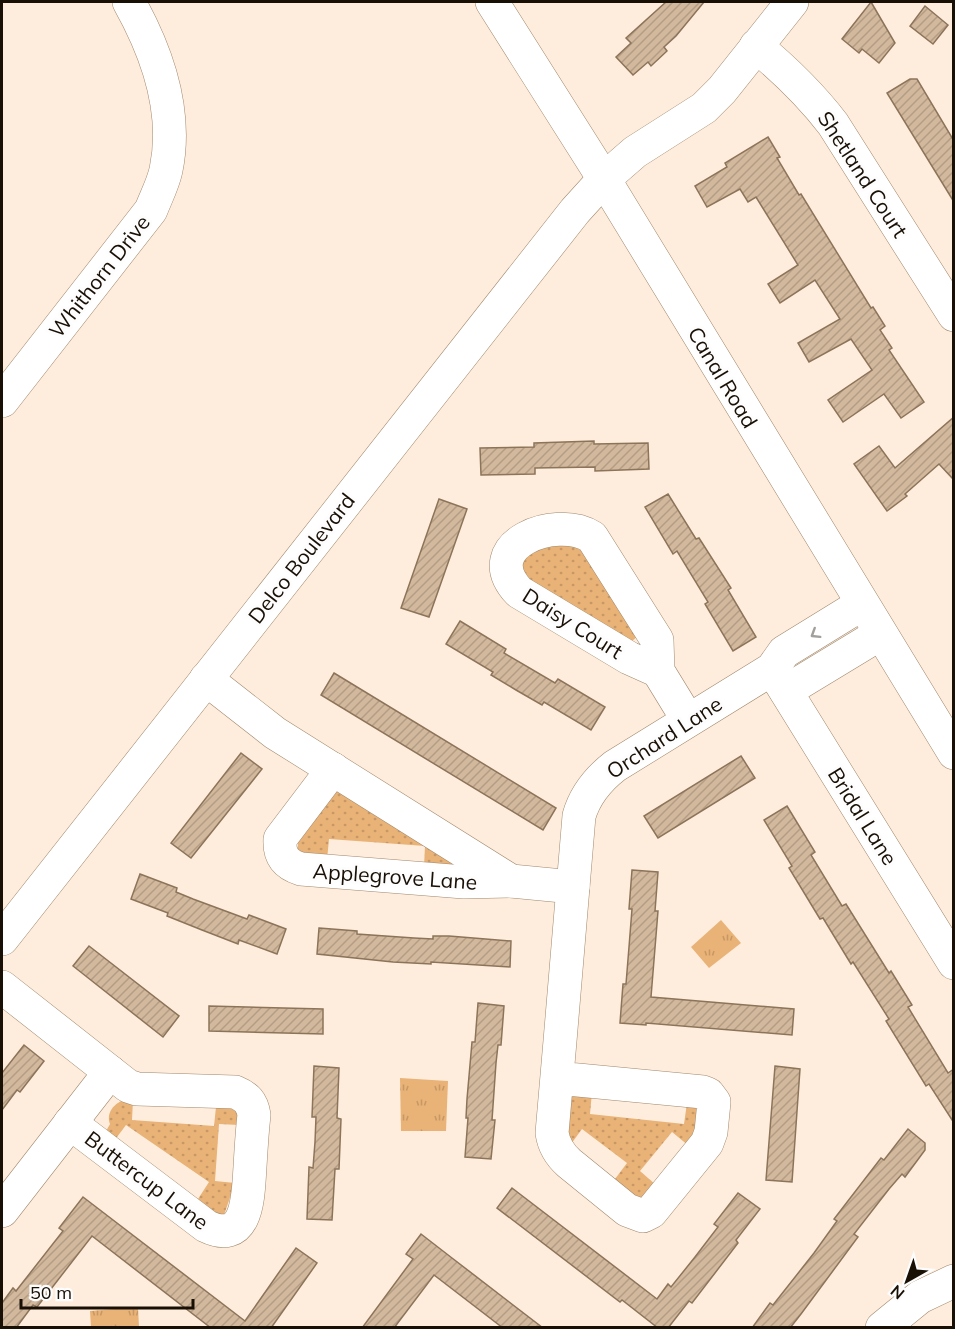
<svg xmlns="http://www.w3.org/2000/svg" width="955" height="1329" font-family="Mulish,sans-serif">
<defs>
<pattern id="grass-dots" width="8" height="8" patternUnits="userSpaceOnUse" patternTransform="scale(1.5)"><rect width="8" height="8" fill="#e9b276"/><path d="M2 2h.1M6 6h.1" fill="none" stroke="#c79865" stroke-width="1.8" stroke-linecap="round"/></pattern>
<pattern id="park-tufts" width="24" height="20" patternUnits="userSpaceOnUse" patternTransform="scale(1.5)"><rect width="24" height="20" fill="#e9b276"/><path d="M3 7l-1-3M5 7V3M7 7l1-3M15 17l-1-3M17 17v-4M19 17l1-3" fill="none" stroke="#c79865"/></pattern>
<pattern id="building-hatch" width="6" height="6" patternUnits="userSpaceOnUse" patternTransform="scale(1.5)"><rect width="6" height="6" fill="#d2b89c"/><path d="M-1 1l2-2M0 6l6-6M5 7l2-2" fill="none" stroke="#b49d85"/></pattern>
</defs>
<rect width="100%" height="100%" fill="#feeddc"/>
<!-- grass -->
<g fill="url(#grass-dots)">
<path d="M579 544 639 635 631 642 527 580 519 558 531 548Z"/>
<path d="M337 790 464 864 424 867 425 846 329 839 327 860 305 858 298 851V839Z"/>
<path d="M568 1090 592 1092 590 1114 684 1124 687 1103 703 1104 700 1131 689 1146 672 1132 640 1171 656 1185 646 1197 636 1200 619 1188 615 1179 627 1163 582 1129 571 1144 563 1139Z"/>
<path d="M125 1099 133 1100 132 1120 214 1126 216 1107H236L239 1125 219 1124 215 1181 235 1183 224 1215 216 1214 198 1199 209 1182 126 1125 114 1141 105 1133 110 1124C106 1112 114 1104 125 1099Z"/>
</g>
<!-- park -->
<g fill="url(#park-tufts)">
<path d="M721 920 741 943 709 968 691 947Z"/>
<path d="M400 1078 448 1081 446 1131H401Z"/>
<path d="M138 1307 139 1327H91L90 1311Z"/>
</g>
<!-- building -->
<g fill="url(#building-hatch)" stroke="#8c745a" stroke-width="1.5">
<path d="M666 2H704L676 36 664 47 667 51 651 66 648 62 633 75 616 57 631 43 626 38Z"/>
<path d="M871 2 895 43 879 63 862 49 859 53 842 39Z"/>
<path d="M925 6 948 25 933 44 910 26Z"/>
<path d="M910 79H917L954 141V202L887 93Z"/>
<path d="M768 137 780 157 777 158 799 195 801 194 871 308 873 307 885 326 880 330 892 348 889 350 924 402 901 418 884 394 843 422 828 400 872 370 851 339 809 362 798 343 840 319 815 280 780 303 768 284 798 265 756 197 748 202 740 189 707 207 695 186 727 167 725 163Z"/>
<path d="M954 417V480L939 464 905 494 907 496 887 511 854 464 879 446 895 468Z"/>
<path d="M594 441V444L648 443 649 469 595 471V467L535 468V474L481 475 480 448 534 447V443Z"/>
<path d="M668 494 696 539 699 538 731 588 728 590 756 637 733 651 705 604 708 602 677 551 673 554 645 507Z"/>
<path d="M439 499 467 509 429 617 401 608Z"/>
<path d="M460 621 506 649 504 653 555 683 558 679 605 707 591 730 544 702 542 705 516 690 491 675 493 672 446 644Z"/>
<path d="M334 673 556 808 543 830 321 695Z"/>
<path d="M241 753 262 769 191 858 171 843Z"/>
<path d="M741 756 755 778 658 838 644 816Z"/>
<path d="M787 806 815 852 811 855 842 906 846 904 889 973 891 971 912 1005 908 1007 948 1073 954 1069V1123L929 1084 926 1086 886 1021 889 1019 853 962 851 964 823 918 820 919 789 868 792 866 764 820Z"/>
<path d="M632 870 658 872 655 911H658L651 997 794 1009 792 1035 646 1023V1025L620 1023 623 984H626L629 947 632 909H629Z"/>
<path d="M140 874 177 888 176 892 193 899 247 919 249 915 286 929 277 954 239 940 238 944 202 930 167 916 168 913 131 899Z"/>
<path d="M319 928 357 931V934L414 938 433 939V936H449L511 941 510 967 431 962V964L393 962 317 954Z"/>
<path d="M89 946 179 1016 163 1037 73 966Z"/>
<path d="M478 1003 504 1006 501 1045H498L496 1063 492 1120H495L491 1159 465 1157 468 1118H466L467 1099 472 1042H475Z"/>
<path d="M209 1006 323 1009V1034L209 1031Z"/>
<path d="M24 1045 44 1061 20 1092 17 1090 2 1110V1073Z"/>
<path d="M314 1066 339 1068 337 1118 341 1119 339 1169H335L332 1220 307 1219 309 1167 313 1168 315 1142 316 1117H312Z"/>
<path d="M775 1066 800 1069 792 1182 766 1180Z"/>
<path d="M908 1129 925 1143V1150L905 1177 902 1174 889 1189 854 1234 858 1237 801 1314 790 1328H752L770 1303 773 1305 814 1253 837 1221 834 1219 881 1158 884 1160Z"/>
<path d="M512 1188 657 1299 668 1284 671 1287 695 1257 718 1227 714 1224 738 1193 760 1209 736 1240 738 1243 692 1303 689 1301 668 1328H658L622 1300 620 1302 497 1208Z"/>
<path d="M83 1197 245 1321 296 1248 317 1263 271 1328H211L92 1236 37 1307 33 1305 16 1328H2V1303L13 1288 16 1291 63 1231 59 1228Z"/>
<path d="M421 1234 452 1258 543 1328H503L434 1275 394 1328H362L413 1259 406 1254Z"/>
</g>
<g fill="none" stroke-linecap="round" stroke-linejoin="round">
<defs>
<g id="minor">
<path d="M492 2 604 179 954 753"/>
<path d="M756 46C785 70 810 94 833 124L954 315"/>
<path d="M2 401 151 210C156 197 163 184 166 170 178 112 157 52 129 2"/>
<path d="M772 669 954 963"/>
<path d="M658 671 657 640 592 537C556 514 475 545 519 592L629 658 658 671 688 720"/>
<path d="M206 679 275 733 511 881 573 887"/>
<path d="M786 691 880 634"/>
<path d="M333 769 280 839C279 856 285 864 301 869L464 882 511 881"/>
<path d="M2 939 575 211 604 179 635 152 704 108 722 90 792 2"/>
<path d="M2 987 128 1086 137 1089 235 1092C247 1097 252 1102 254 1115 252 1132 251 1150 250 1167 248 1194 249 1247 206 1226L70 1123"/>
<path d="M557 1078 703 1092 708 1094 714 1102 711 1132 707 1143 651 1212 643 1216 627 1210 569 1163C560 1155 554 1146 552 1133L560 1041 579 816C585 795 597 780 615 766L772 669 784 652 862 604"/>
<path d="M2 1211 110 1072"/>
<path d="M882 1328 920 1297 954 1281"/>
</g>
</defs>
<!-- minor casing -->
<use href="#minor" stroke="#a0886d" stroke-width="34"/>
<!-- minor -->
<use href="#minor" stroke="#fff" stroke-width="33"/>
</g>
<!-- one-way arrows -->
<defs><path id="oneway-chevron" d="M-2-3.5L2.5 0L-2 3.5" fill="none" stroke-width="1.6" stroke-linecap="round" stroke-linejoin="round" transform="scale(1.5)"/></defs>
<use stroke="#a39f9b" href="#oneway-chevron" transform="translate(815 634) rotate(148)"/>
<g text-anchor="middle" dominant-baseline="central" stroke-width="6" stroke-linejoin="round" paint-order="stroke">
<!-- street labels -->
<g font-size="21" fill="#180f05" stroke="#fdfdfd">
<text transform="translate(863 174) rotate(57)">Shetland Court</text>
<text transform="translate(99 276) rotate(-52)">Whithorn Drive</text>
<text transform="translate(723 377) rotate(59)">Canal Road</text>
<text transform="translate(301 558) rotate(-52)">Delco Boulevard</text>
<text transform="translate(573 623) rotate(32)">Daisy Court</text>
<text transform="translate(664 737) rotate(-33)">Orchard Lane</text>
<text transform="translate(863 816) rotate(58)">Bridal Lane</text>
<text transform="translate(395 876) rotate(4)">Applegrove Lane</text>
<text transform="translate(147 1180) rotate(37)">Buttercup Lane</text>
</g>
</g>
<!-- border -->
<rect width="955" height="1329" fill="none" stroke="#180f05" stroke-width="6"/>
<!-- north arrow -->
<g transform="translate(907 1281) rotate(220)" stroke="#fdfdfd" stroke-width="4.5" paint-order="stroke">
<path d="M0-4.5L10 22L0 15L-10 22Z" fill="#180f05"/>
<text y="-9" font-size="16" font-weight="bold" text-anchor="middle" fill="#180f05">N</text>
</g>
<!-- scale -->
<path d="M21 1299v9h172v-9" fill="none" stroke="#180f05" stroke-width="3"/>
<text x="30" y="1299" font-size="18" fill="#180f05" stroke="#fdfdfd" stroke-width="4.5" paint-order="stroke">50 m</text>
</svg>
